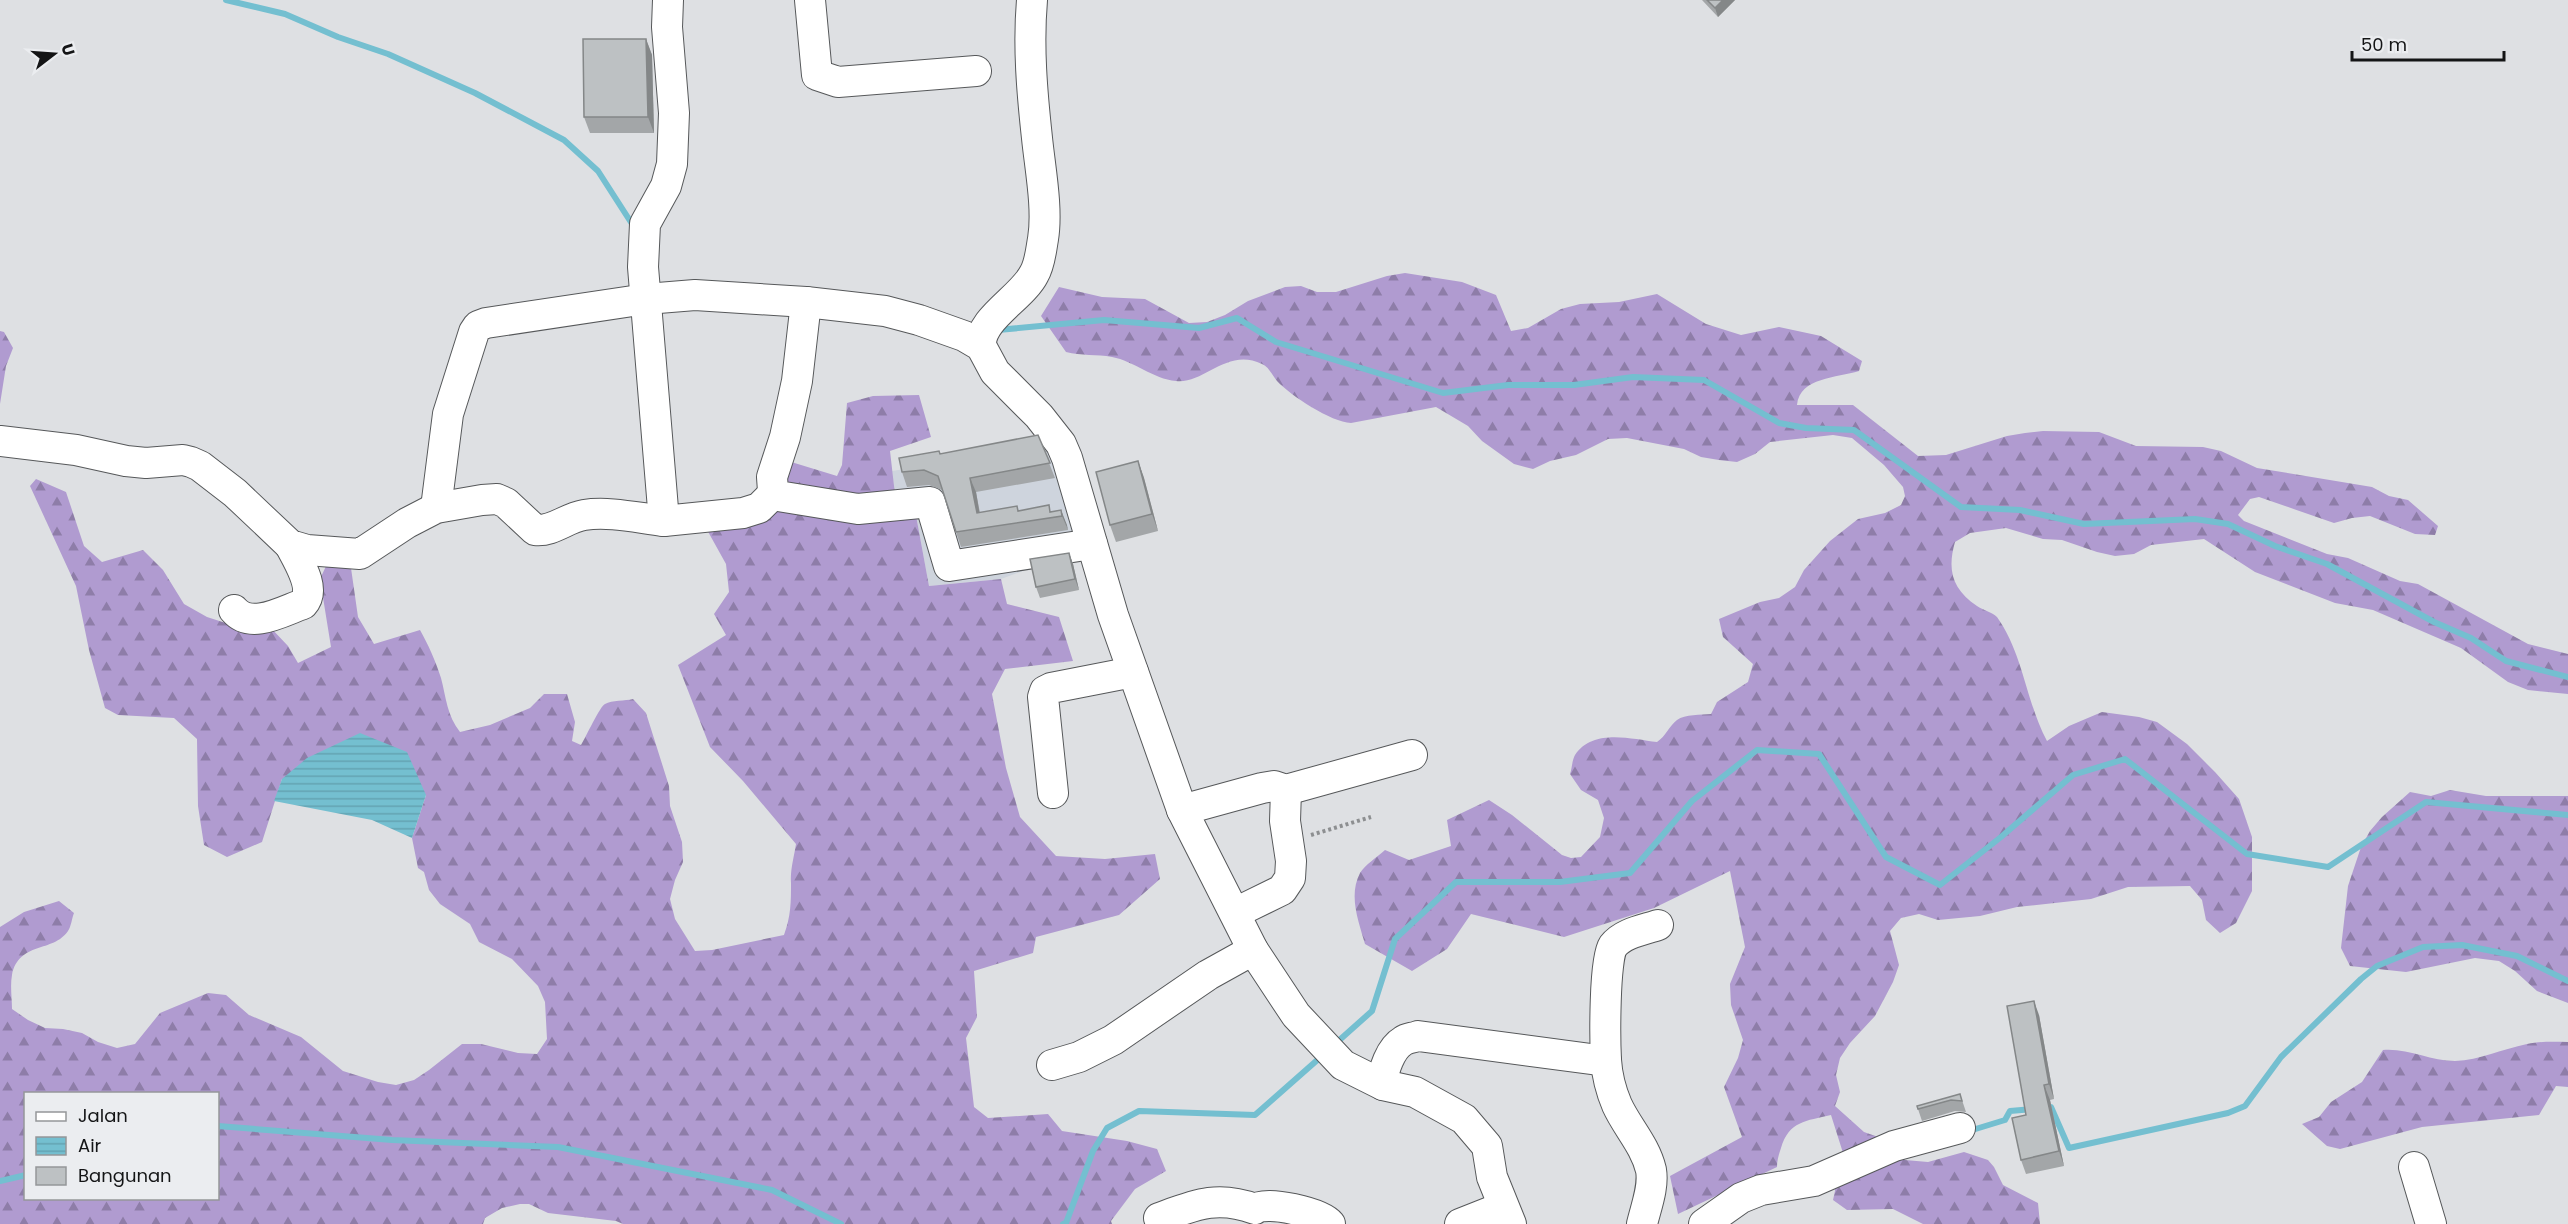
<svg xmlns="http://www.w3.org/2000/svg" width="2568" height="1224" font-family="Poppins,sans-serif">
<defs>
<pattern id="forest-firs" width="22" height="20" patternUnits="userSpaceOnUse" patternTransform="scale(1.5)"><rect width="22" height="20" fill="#b09bd0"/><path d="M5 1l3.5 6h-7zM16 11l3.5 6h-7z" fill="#8e7da8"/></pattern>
<pattern id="water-rules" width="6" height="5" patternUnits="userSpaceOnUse" patternTransform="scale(1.5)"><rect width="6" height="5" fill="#74bfd0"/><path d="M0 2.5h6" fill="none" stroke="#64a3b2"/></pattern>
</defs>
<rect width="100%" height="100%" fill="#dee0e3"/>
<!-- built -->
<path fill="#ced4dd" d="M1058 447 1085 555 1036 566 1001 579 929 586 915 510 896 504 892 471 1042 448Z"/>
<!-- forest -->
<g fill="url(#forest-firs)" fill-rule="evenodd">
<path d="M1405 273 1462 282 1496 295 1511 331 1528 328 1561 309 1580 304 1619 302 1657 294 1706 324 1741 335 1779 327 1821 336 1862 361 1859 371C1837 378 1800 377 1797 405H1853L1918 456 1946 455 2007 436 2025 433 2043 431 2099 432 2136 446 2203 447 2221 451 2257 468 2372 487 2389 496 2408 500 2438 526 2435 535 2415 534 2370 516 2352 518 2334 523 2259 497 2250 499 2238 515 2244 521 2327 554 2348 558 2400 581 2418 584 2528 644 2568 654V694L2528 690 2508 682 2461 648 2373 610 2335 603 2255 572 2204 539 2151 545 2134 554 2115 556 2097 552 2062 540 2043 539 2006 528 1970 533 1955 542C1947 570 1952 589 1977 606 1983 610 1992 612 1997 617 2023 653 2026 702 2047 741L2069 726 2102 712 2139 717 2157 722 2187 744 2215 772 2239 799 2252 837V891L2236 923 2220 933 2206 920 2202 900 2190 886 2128 887 2091 899 2017 907 1980 916 1938 920 1919 914 1901 918 1890 931 1899 965 1893 982 1875 1016 1850 1043 1840 1058 1836 1075 1840 1092 1835 1106 1864 1132 1881 1138 1905 1160 1928 1162 1964 1152 1988 1160 1994 1167 2003 1185 2038 1203 2040 1224H1923L1893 1209 1847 1210 1833 1200 1835 1191 1833 1164 1844 1156 1831 1115C1806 1121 1789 1121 1781 1148 1779 1154 1777 1160 1777 1167L1678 1214 1670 1176 1742 1137 1724 1087 1738 1058 1743 1040 1731 1005 1730 984 1745 947 1730 871 1654 908 1564 937 1471 914 1447 949 1412 971 1365 944C1359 922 1348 896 1360 873 1365 865 1377 857 1385 850L1409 860 1451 846 1447 820 1489 800 1512 815 1562 855 1571 858 1581 857 1600 837 1604 818 1598 800 1581 790 1570 774C1572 769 1572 760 1575 755 1593 728 1631 739 1657 742 1666 736 1669 726 1677 720 1685 714 1701 715 1711 714L1717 702 1748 682 1753 664 1723 637 1719 619 1760 602 1779 598 1795 587 1804 570 1830 541 1858 519 1885 513 1901 505 1905 496 1903 487 1884 465 1852 438 1833 435 1770 442 1755 454 1737 462 1719 460 1701 457 1684 449 1627 438 1608 439 1576 455 1550 461 1533 469 1514 464 1482 441 1468 426 1436 407 1351 423C1331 422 1291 396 1277 381 1272 375 1269 367 1262 364 1227 347 1205 384 1176 381 1153 379 1134 361 1112 357 1097 354 1081 356 1066 352L1041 316 1059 287 1102 297 1145 299 1189 323 1207 322 1225 315 1248 301 1285 287 1301 286 1317 292H1336L1387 276Z"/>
<path d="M0 331 4 332 13 348 6 366 0 404Z"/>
<path d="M919 395 931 437 890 451 896 503 915 510 929 586 1001 579 1007 604 1059 617 1073 661 1005 669 992 694 1006 768 1020 817 1056 856 1105 859 1155 854 1160 879 1119 915 1036 937 1033 953 974 971 977 1017 966 1038 974 1107 988 1118 1048 1114 1062 1131 1127 1141 1157 1149 1166 1171 1135 1189 1111 1221 1112 1224H623L616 1221 548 1213 529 1204H520L502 1208 485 1218 483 1224H0V927L24 912 59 901 74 913C72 918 71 927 68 931 53 953 19 941 12 975 10 986 12 998 12 1009L28 1020 45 1028 63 1029 82 1033 98 1042 117 1048 135 1044 160 1013 208 993 226 995 249 1015 301 1037 343 1071 378 1082 396 1085 414 1080 429 1070 462 1044H481L518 1053 537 1054 547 1039 545 1002 538 986 512 959 479 942 470 924 440 904 429 890 424 872 418 868 412 838 426 795 282 779 262 842 227 857 204 845 198 806 197 739 174 718 118 715 105 708 89 650 76 586 30 486 36 479 66 492 84 546 102 562 143 550 163 570 184 604 207 617 241 628 270 627 288 646 298 663 331 647 320 579 327 564 351 568 358 617 374 644 420 630C428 644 436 662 441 678 446 697 447 716 460 732L490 725 530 708 544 694H567L575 722 572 741 581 745C586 737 600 706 605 704 612 700 625 701 633 699L646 713 669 786 670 806 682 842 683 862 675 880 670 899 675 919 695 951 712 950 784 935C791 916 791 902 791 883 790 870 794 857 796 844L743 781 710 747 678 665 726 635 714 614 729 592 726 564 706 528 785 509 788 461 837 476 842 465 847 403 873 396ZM26 1094H218V1198H26Z"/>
<path d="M2450 790 2486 796H2568V1003L2537 991 2515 971 2499 961 2475 958 2406 972 2350 966 2341 948 2348 886 2361 847 2370 831 2382 817 2410 792 2431 796Z"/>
<path d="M2568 1042V1087L2556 1086 2539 1115 2422 1127 2340 1149 2327 1146 2302 1124 2319 1117 2331 1102 2362 1082 2383 1050C2408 1048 2430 1061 2455 1061 2480 1060 2502 1049 2527 1044 2540 1041 2555 1042 2568 1042Z"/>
</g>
<!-- water -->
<path fill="url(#water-rules)" d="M360 733 407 752 426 795 412 838 372 820 274 801 282 779 307 758Z"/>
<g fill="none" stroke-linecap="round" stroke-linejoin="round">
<!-- stream -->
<g stroke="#74bfd0" stroke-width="6">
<path d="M226 0 285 14 338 37 388 54 475 93 564 140 598 171 634 227"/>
<path d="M998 330 1104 320 1199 328 1237 318 1276 342 1443 393 1508 385H1574L1633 377 1704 380 1779 423 1806 428 1854 430 1961 507 2020 510 2084 524 2195 519 2228 524 2275 546 2327 564 2434 622 2471 638 2506 661 2568 677"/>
<path d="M1335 1044 1372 1011 1395 939 1456 882H1560L1630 873 1692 801 1757 750 1819 754 1886 857 1940 885 2001 837 2073 775 2125 759 2247 854 2328 867 2426 802 2568 815"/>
<path d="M2046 1107H2051L2069 1148 2228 1113 2245 1106 2281 1057 2361 979 2377 966 2423 947 2462 945 2517 956 2568 981"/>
<path d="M218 1126 392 1140 558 1147 772 1190 841 1224"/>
<path d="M1969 1131 2005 1120 2010 1111 2033 1109"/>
<path d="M0 1181 26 1175"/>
<path d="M1063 1224 1066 1223 1093 1151 1107 1128 1139 1111 1255 1115 1323 1055"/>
</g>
<defs>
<g id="minor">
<path d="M668 0 667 27 674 113 672 164 666 186 645 224 643 267 664 521 743 513 759 508 774 493"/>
<path d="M810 0 817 75 838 82 976 71"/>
<path d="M806 302 797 381 785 437 772 477 773 491 778 496 858 509 930 502 949 566 1092 544"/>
<path d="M981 346C979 319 1022 298 1034 274 1040 264 1041 250 1043 239 1048 209 1040 168 1037 138 1032 92 1028 46 1032 0"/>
<path d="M0 441 76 450 126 461 146 463 183 460 191 462 200 466 235 493 290 545 307 550 360 554 407 523 436 508 482 500 497 499 506 503 535 530C553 532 566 518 584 515 609 511 638 518 664 521"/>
<path d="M436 508 448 414 474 332 478 326 486 323 646 299 695 295 806 302 885 311 919 320 964 336 981 346 995 372 1039 416 1061 444 1067 458 1113 615 1182 810 1253 950 1296 1015 1343 1065 1383 1085 1415 1092 1464 1119 1487 1146 1492 1177 1511 1224"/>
<path d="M234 610C251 630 283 611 303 604 317 589 298 561 290 545"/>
<path d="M1053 793 1043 697 1045 691 1051 688 1133 672"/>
<path d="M1182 810 1262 788 1274 786 1286 790 1412 755"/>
<path d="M1235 913 1282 890 1290 878 1291 861 1285 821 1286 790"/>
<path d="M1052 1065 1079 1057 1113 1040 1208 975 1253 950"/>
<path d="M1383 1085C1382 1071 1391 1048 1403 1041 1407 1038 1413 1038 1418 1036L1606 1061"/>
<path d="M2414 1167 2431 1224"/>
<path d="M1159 1218C1195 1205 1217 1195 1255 1209 1266 1200 1321 1213 1330 1224"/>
<path d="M1460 1224 1503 1207"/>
<path d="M1642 1224C1646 1207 1654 1187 1651 1170 1645 1145 1627 1127 1617 1105 1611 1091 1607 1075 1606 1060 1605 1041 1604 959 1613 946 1623 933 1643 930 1658 925"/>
<path d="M1704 1224 1741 1198 1761 1190 1814 1181 1894 1146 1960 1128"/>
</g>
</defs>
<!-- minor casing -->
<use href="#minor" stroke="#56585a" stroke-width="32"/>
<!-- path -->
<path stroke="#8d8f91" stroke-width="4" stroke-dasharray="3 3" stroke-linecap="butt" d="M1311 835 1371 817"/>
<!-- minor -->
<use href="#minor" stroke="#fff" stroke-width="30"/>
</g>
<!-- wall -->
<g fill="#a3a6a8">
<path d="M1702 0H1735L1718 17Z"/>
<path d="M646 39 652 55 654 133H590L584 117Z"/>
<path d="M1038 435 1055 478 976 492 980 513 1019 511 1052 512 1061 510 1068 530 961 547 942 490 929 485 907 487 902 472 940 454Z"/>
<path d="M1138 461 1144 478 1158 531 1116 542 1110 525Z"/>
<path d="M1069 553 1073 564 1079 590 1040 598 1036 587Z"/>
<path d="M2039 1015 2054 1099 2050 1100 2064 1166 2026 1174 2021 1160Z"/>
<path d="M1960 1094 1966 1112 1955 1111 1922 1121 1917 1106Z"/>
</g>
<!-- shaded-wall -->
<g fill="#848788">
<path d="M1723 0H1735L1718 17 1715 8Z"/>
<path d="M646 39 652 55 654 133 648 117Z"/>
<path d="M1138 461 1144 478 1158 531 1152 514Z"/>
<path d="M970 478 976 492 982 528 977 513Z"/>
<path d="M1061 510 1067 525 1068 530 1062 516Z"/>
<path d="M1069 553 1073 564 1079 590 1075 579Z"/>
<path d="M2034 1001 2039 1015 2054 1099 2049 1084Z"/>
<path d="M2044 1085 2050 1100 2064 1166 2059 1151Z"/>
</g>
<!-- building -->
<g fill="#bdc1c3" stroke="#848788" stroke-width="1.5">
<path d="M1707 0H1723L1715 8Z"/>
<path d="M583 39H646L648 117H584Z"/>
<path d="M1038 435 1050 463 970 478 977 513 1017 506 1018 511 1049 505 1050 512 1061 510 1062 516 956 532 938 476 924 470 902 472 899 458 939 451 940 454Z"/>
<path d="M1138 461 1152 514 1110 525 1096 472Z"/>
<path d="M1069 553 1075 579 1036 587 1030 559Z"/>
<path d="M2034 1001 2049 1084 2044 1085 2059 1151 2021 1160 2012 1118 2026 1115 2007 1006Z"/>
<path d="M1960 1094 1962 1101 1951 1100 1918 1109 1917 1106Z"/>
</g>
<!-- legend -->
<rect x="24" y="1092" width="195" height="108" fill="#ebedf0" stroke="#959799" stroke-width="1.5"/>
<rect x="36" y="1112" width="30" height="9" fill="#ffffff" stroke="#959799" stroke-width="1.5"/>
<text x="78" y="1122" font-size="18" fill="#141516">Jalan</text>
<rect x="36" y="1137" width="30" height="18" fill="url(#water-rules)" stroke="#959799" stroke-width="1.5"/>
<text x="78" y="1152" font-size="18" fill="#141516">Air</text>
<rect x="36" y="1167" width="30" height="18" fill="#bdc1c3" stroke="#959799" stroke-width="1.5"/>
<text x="78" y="1182" font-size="18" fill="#141516">Bangunan</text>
<!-- north arrow -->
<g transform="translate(54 54) rotate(73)" stroke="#ebedf0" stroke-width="4.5" paint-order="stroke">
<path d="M0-4.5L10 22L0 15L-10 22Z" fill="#141516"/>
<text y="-9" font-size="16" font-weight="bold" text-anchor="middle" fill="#141516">U</text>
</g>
<!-- scale -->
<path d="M2352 51v9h152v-9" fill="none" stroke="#141516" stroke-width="3"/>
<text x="2361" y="51" font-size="18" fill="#141516" stroke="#ebedf0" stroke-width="4.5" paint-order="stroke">50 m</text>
</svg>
